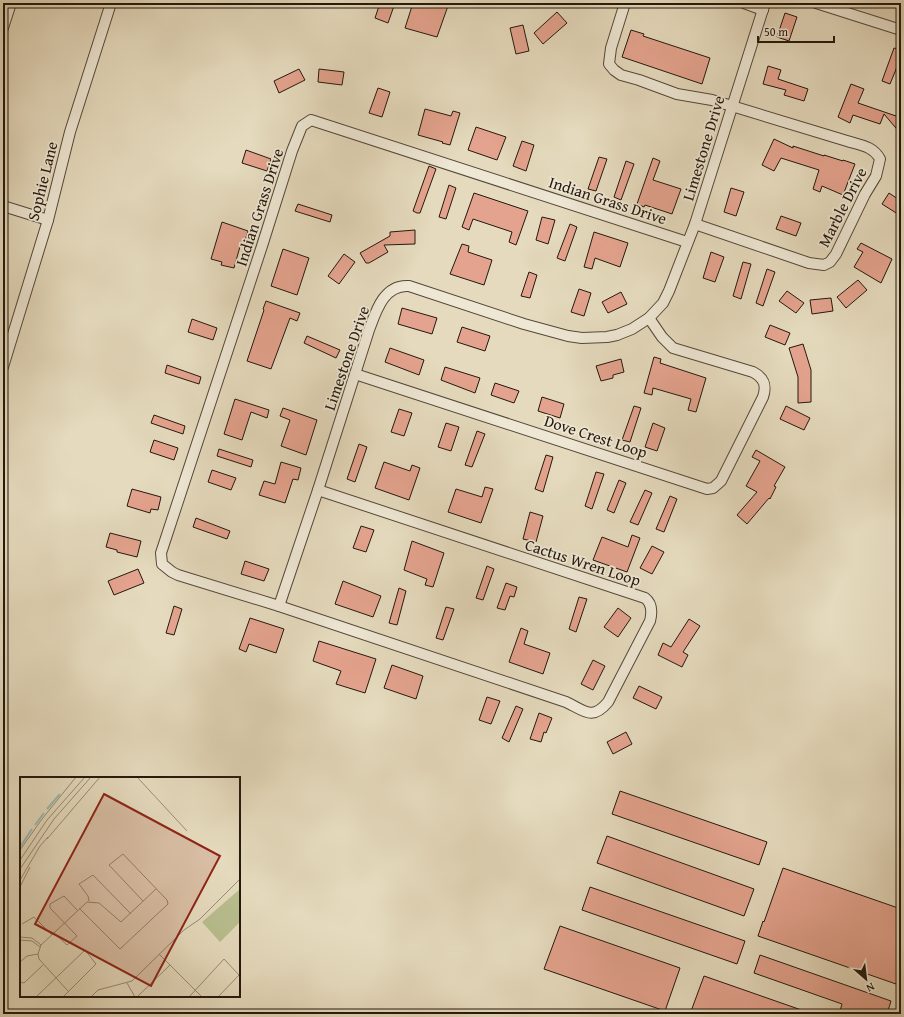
<svg xmlns="http://www.w3.org/2000/svg" width="904" height="1017" font-family="'Gentium Book Plus',serif">
<rect width="100%" height="100%" fill="#e5dabd"/>
<filter id="stains"><feTurbulence type="fractalNoise" baseFrequency=".005" numOctaves="4"/><feColorMatrix values="0 0 0 0 .2 0 0 0 0 .09 0 0 0 0 .02 0 0 0 .5 -.17"/></filter>
<radialGradient id="worn" r=".72"><stop offset=".6" stop-color="#630" stop-opacity="0"/><stop offset="1" stop-color="#630" stop-opacity=".3"/></radialGradient>
<!-- building -->
<g fill="#e4a38e" stroke="#23180d">
<path d="M380 3H395L388 23 375 18Z"/>
<path d="M413 3H449L437 37 405 28Z"/>
<path d="M557 12 567 23 543 44 534 33Z"/>
<path d="M785 13 797 17 789 41 777 37Z"/>
<path d="M523 25 529 51 516 54 510 28Z"/>
<path d="M631 30 644 34 643 36 710 58 702 84 622 57Z"/>
<path d="M894 48 901 50V57L890 84 882 81Z"/>
<path d="M768 66 781 70 778 79 808 89 804 101 784 95 786 90 763 84Z"/>
<path d="M299 69 305 80 279 93 274 81Z"/>
<path d="M319 69 344 72 342 85 318 82Z"/>
<path d="M851 84 864 89 858 103 896 116 901 111V134L884 114 880 124 853 115 850 123 838 117Z"/>
<path d="M378 88 390 92 382 117 369 113Z"/>
<path d="M425 109 451 116 453 111 460 113 450 145 442 143 443 142 418 135Z"/>
<path d="M476 127 506 137 497 160 468 150Z"/>
<path d="M774 139 793 148V146L824 156V155L843 161V160L855 164 843 195 822 186 820 192 813 189 819 170 781 158 774 171 762 165Z"/>
<path d="M522 141 534 145 526 171 513 166Z"/>
<path d="M246 150 271 159 267 171 242 163Z"/>
<path d="M599 157 607 159 596 191 588 189Z"/>
<path d="M653 158 660 161 653 180 681 189 672 214 645 205 644 207 637 204Z"/>
<path d="M626 161 634 164 621 200 614 197Z"/>
<path d="M429 166 436 169 420 213H417L413 211Z"/>
<path d="M449 185 456 188 446 219 439 217Z"/>
<path d="M731 188 744 192 736 216 724 212Z"/>
<path d="M474 193 528 211 516 245 509 242 512 232 473 219 469 230 462 227Z"/>
<path d="M889 193 901 201V216L882 204Z"/>
<path d="M298 204 332 215 330 222 295 211Z"/>
<path d="M781 216 801 223 796 236 776 229Z"/>
<path d="M542 217 555 220 548 244 536 240Z"/>
<path d="M222 222 248 231 244 244 241 243 234 268 221 265 222 262 211 259Z"/>
<path d="M570 224 577 227 565 261 557 258Z"/>
<path d="M415 230V244L384 245 388 252 369 263H366L360 253 390 236V232Z"/>
<path d="M594 232 628 243 620 267 595 258 592 269 584 267Z"/>
<path d="M861 243 892 259 881 283 854 267 863 252 857 249Z"/>
<path d="M462 244 469 246 468 252 492 260 484 285 450 274Z"/>
<path d="M283 249 309 258 297 295 271 286Z"/>
<path d="M711 252 724 257 715 282 703 278Z"/>
<path d="M344 254 355 262 339 284 328 276Z"/>
<path d="M743 262 751 264 741 299 733 296Z"/>
<path d="M767 269 775 272 763 306 756 303Z"/>
<path d="M529 272 537 275 530 298 521 296Z"/>
<path d="M858 280 867 290 846 308 837 297Z"/>
<path d="M579 289 591 293 584 316 571 312Z"/>
<path d="M787 291 804 303 796 313 779 301Z"/>
<path d="M621 292 627 304 608 313 602 302Z"/>
<path d="M831 298 833 311 812 314 810 300Z"/>
<path d="M266 301 300 313 297 321 290 318 271 369 247 361 264 310 263 309Z"/>
<path d="M402 308 437 318 432 334 398 324Z"/>
<path d="M192 319 217 328 213 340 188 332Z"/>
<path d="M770 325 790 333 785 345 765 337Z"/>
<path d="M462 327 490 336 485 351 457 342Z"/>
<path d="M307 336 340 350 336 358 304 343Z"/>
<path d="M803 344 811 370V402L798 403V377L789 348Z"/>
<path d="M390 348 424 360 419 375 385 362Z"/>
<path d="M654 357 661 359 660 363 706 378 696 412 688 410 691 399 653 388 652 395 644 393Z"/>
<path d="M621 359 624 372 613 375V378L601 381 596 366Z"/>
<path d="M167 365 201 377 199 384 165 373Z"/>
<path d="M445 367 480 378 475 393 441 380Z"/>
<path d="M495 383 519 391 514 403 491 395Z"/>
<path d="M542 397 564 404 560 418 538 411Z"/>
<path d="M235 399 269 410 267 418 251 412 242 440 224 434Z"/>
<path d="M634 406 641 408 630 442 622 440Z"/>
<path d="M786 406 810 418 804 430 780 419Z"/>
<path d="M283 408 317 420 306 455 281 446 290 420 280 416Z"/>
<path d="M399 409 412 413 404 436 391 432Z"/>
<path d="M154 415 185 426 183 434 151 423Z"/>
<path d="M446 423 459 427 451 451 438 447Z"/>
<path d="M653 423 665 428 657 451 645 447Z"/>
<path d="M477 431 485 434 472 467 465 465Z"/>
<path d="M154 440 178 448 174 460 150 452Z"/>
<path d="M359 444 367 447 355 482 347 479Z"/>
<path d="M219 449 253 460 251 467 217 456Z"/>
<path d="M756 450 785 467 774 486 776 487 770 499 769 498 747 524 737 515 757 492 746 486 760 461 752 457Z"/>
<path d="M546 455 553 457 543 492 535 489Z"/>
<path d="M281 462 301 468 298 480 293 479 285 503 259 495 264 481 275 484Z"/>
<path d="M384 462 410 471 412 465 420 468 409 500 375 488Z"/>
<path d="M212 470 236 478 231 490 208 482Z"/>
<path d="M596 472 604 474 592 509 585 506Z"/>
<path d="M619 480 626 483 614 513 607 510Z"/>
<path d="M485 487 493 489 481 523 448 512 456 489 482 497Z"/>
<path d="M132 489 161 497 158 510 151 509 150 513 127 506Z"/>
<path d="M645 490 652 493 638 525 630 522Z"/>
<path d="M670 496 677 499 664 532 656 529Z"/>
<path d="M530 512 543 516 536 542 523 539Z"/>
<path d="M196 518 230 531 227 539 193 527Z"/>
<path d="M361 526 374 530 366 552 353 548Z"/>
<path d="M110 533 141 541 137 557 117 552V550L106 547Z"/>
<path d="M632 535 640 538 627 572 593 560 602 537 628 547Z"/>
<path d="M412 541 444 553 433 587 425 585 427 579 404 570Z"/>
<path d="M652 546 664 552 652 574 640 568Z"/>
<path d="M245 561 269 569 264 581 241 574Z"/>
<path d="M487 566 494 569 483 600 476 598Z"/>
<path d="M138 569 144 583 114 595 108 581Z"/>
<path d="M343 581 381 596 373 617 335 604Z"/>
<path d="M506 583 517 587 514 597 510 596 505 610 497 608Z"/>
<path d="M399 588 406 591 397 625 389 623Z"/>
<path d="M579 597 587 599 576 632 569 629Z"/>
<path d="M174 606 182 609 174 635 166 633Z"/>
<path d="M446 607 454 609 443 640 436 638Z"/>
<path d="M618 608 631 618 618 637 604 627Z"/>
<path d="M250 618 284 629 276 653 249 644 246 652 239 649Z"/>
<path d="M689 619 700 626 683 652 688 655 682 667 658 655 663 643 671 647Z"/>
<path d="M521 628 528 631 524 644 550 653 543 674 509 662Z"/>
<path d="M319 641 376 659 365 693 336 684 341 671 313 661Z"/>
<path d="M593 660 605 666 593 690 581 684Z"/>
<path d="M392 665 423 676 416 699 384 688Z"/>
<path d="M639 686 662 697 656 709 633 698Z"/>
<path d="M487 697 500 701 491 724 479 720Z"/>
<path d="M516 706 523 709 509 742 502 738Z"/>
<path d="M539 713 552 718 546 733 544 732 541 742 530 739Z"/>
<path d="M626 732 632 744 613 754 607 742Z"/>
<path d="M620 791 767 842 759 865 612 814Z"/>
<path d="M607 836 754 889 744 916 597 863Z"/>
<path d="M783 868 901 909V970L896 984 758 936 763 921 764 922Z"/>
<path d="M590 887 745 941 737 964 582 910Z"/>
<path d="M560 926 680 968 665 1011 544 969Z"/>
<path d="M760 955 891 1001 887 1014H839L842 1004 754 973Z"/>
<path d="M704 976 810 1013V1014H690Z"/>
</g>
<g fill="none" stroke-linecap="round" stroke-linejoin="round">
<defs>
<g id="street">
<path d="M625 3 611 48 609 64 614 70 621 75 639 80 677 94 712 100 847 141C860 145 873 146 880 159L876 176 865 194 836 254 830 262 824 265 809 263 695 224"/>
<path d="M744 3 763 10"/>
<path d="M816 3 901 30"/>
<path d="M3 28 11 3"/>
<path d="M3 206 48 220"/>
<path d="M3 367 48 220 70 132 111 3"/>
<path d="M355 374 707 489 713 488 721 481 763 397C767 385 764 378 753 372L673 348 662 337 649 318"/>
<path d="M318 490 645 598C653 604 652 613 650 621L608 702C592 721 585 711 566 702L279 606 178 575 172 572 162 564 161 553 262 246 292 151 302 126 311 120 687 242"/>
<path d="M279 606 318 490 369 330C376 311 384 284 409 286L524 324 568 336 582 338 607 337 617 335 632 329 649 318 663 303 669 291 695 224 765 3"/>
</g>
</defs>
<!-- street casing -->
<use href="#street" stroke="#544839" stroke-width="12"/>
<!-- street -->
<use href="#street" stroke="#eee7d4" stroke-width="10"/>
</g>
<g text-anchor="middle" dominant-baseline="central" stroke-width="3.5" stroke-linejoin="round" paint-order="stroke">
<!-- street labels -->
<g font-size="16" fill="#23180d" stroke="#eee7d4">
<text transform="translate(703 148) rotate(-73)">Limestone Drive</text>
<text transform="translate(42 181) rotate(-76)">Sophie Lane</text>
<text transform="translate(608 200) rotate(18)">Indian Grass Drive</text>
<text transform="translate(259 207) rotate(-72)">Indian Grass Drive</text>
<text transform="translate(842 207) rotate(-63)">Marble Drive</text>
<text transform="translate(346 358) rotate(-71)">Limestone Drive</text>
<text transform="translate(596 436) rotate(18)">Dove Crest Loop</text>
<text transform="translate(583 562) rotate(18)">Cactus Wren Loop</text>
</g>
</g>
<!-- overview -->
<g transform="translate(20 777)">
<rect width="220" height="220" fill="#e5dabd"/>
<path d="M220 112V145L200 165 182 145Z" fill="#b8be8e"/>
<path fill="none" stroke="#96bab4" stroke-width="2" d="M27 32 40 17M15 48 24 36M0 70 12 52"/>
<path fill="none" stroke="#978c77" stroke-width="1" d="M117 0 167 54M27 62 80 0M0 73 22 42 56 0M0 83 27 43 65 0M0 92 34 42 71 0M0 103 20 69 28 60M0 110 10 90M69 124 68 119 59 107 73 98 111 137M59 131 100 172 148 127 147 123 103 77 89 88 123 124M2 147 14 140 32 158M34 156 47 168 57 159 30 131V127L44 119 57 133M0 160 12 161 21 168M0 163 12 164 20 170M139 177 182 220M0 185 7 179 18 177M0 205 4 206 23 188M107 206 115 220M48 214 19 182 18 177 21 168 67 125 79 126 101 145 136 112M16 220 65 173 76 187 43 220M71 220 78 213 112 204 164 153 180 142 220 102M117 220 150 188M169 220 204 182 219 198 198 220"/>
<path fill="#8f2418" fill-opacity="0.15" stroke="#8f2418" stroke-width="2" d="M84 17 200 79 131 209 15 147Z"/>
<rect width="220" height="220" fill="none" stroke="#23180d" stroke-width="2"/>
</g>
<!-- margin -->
<rect width="904" height="1017" fill="none" stroke="#e5dabd" stroke-width="16"/>
<rect x="4" y="4" width="896" height="1009" fill="none" stroke="#23180d" stroke-width="2"/>
<rect x="8" y="8" width="888" height="1001" fill="none" stroke="#23180d"/>
<!-- north arrow -->
<g transform="translate(866 979) rotate(152)" stroke="#eee7d4" stroke-width="3" paint-order="stroke">
<path d="M0-3L7 15L0 10L-7 15Z" fill="#23180d"/>
<text y="-6" font-size="11" font-weight="bold" text-anchor="middle" fill="#23180d">N</text>
</g>
<!-- scale -->
<path d="M758 36v6h76v-6" fill="none" stroke="#23180d" stroke-width="2"/>
<text x="764" y="36" font-size="12" fill="#23180d" stroke="#eee7d4" stroke-width="3" paint-order="stroke">50 m</text>
<rect width="100%" height="100%" filter="url(#stains)"/>
<rect width="100%" height="100%" fill="url(#worn)"/>
</svg>
